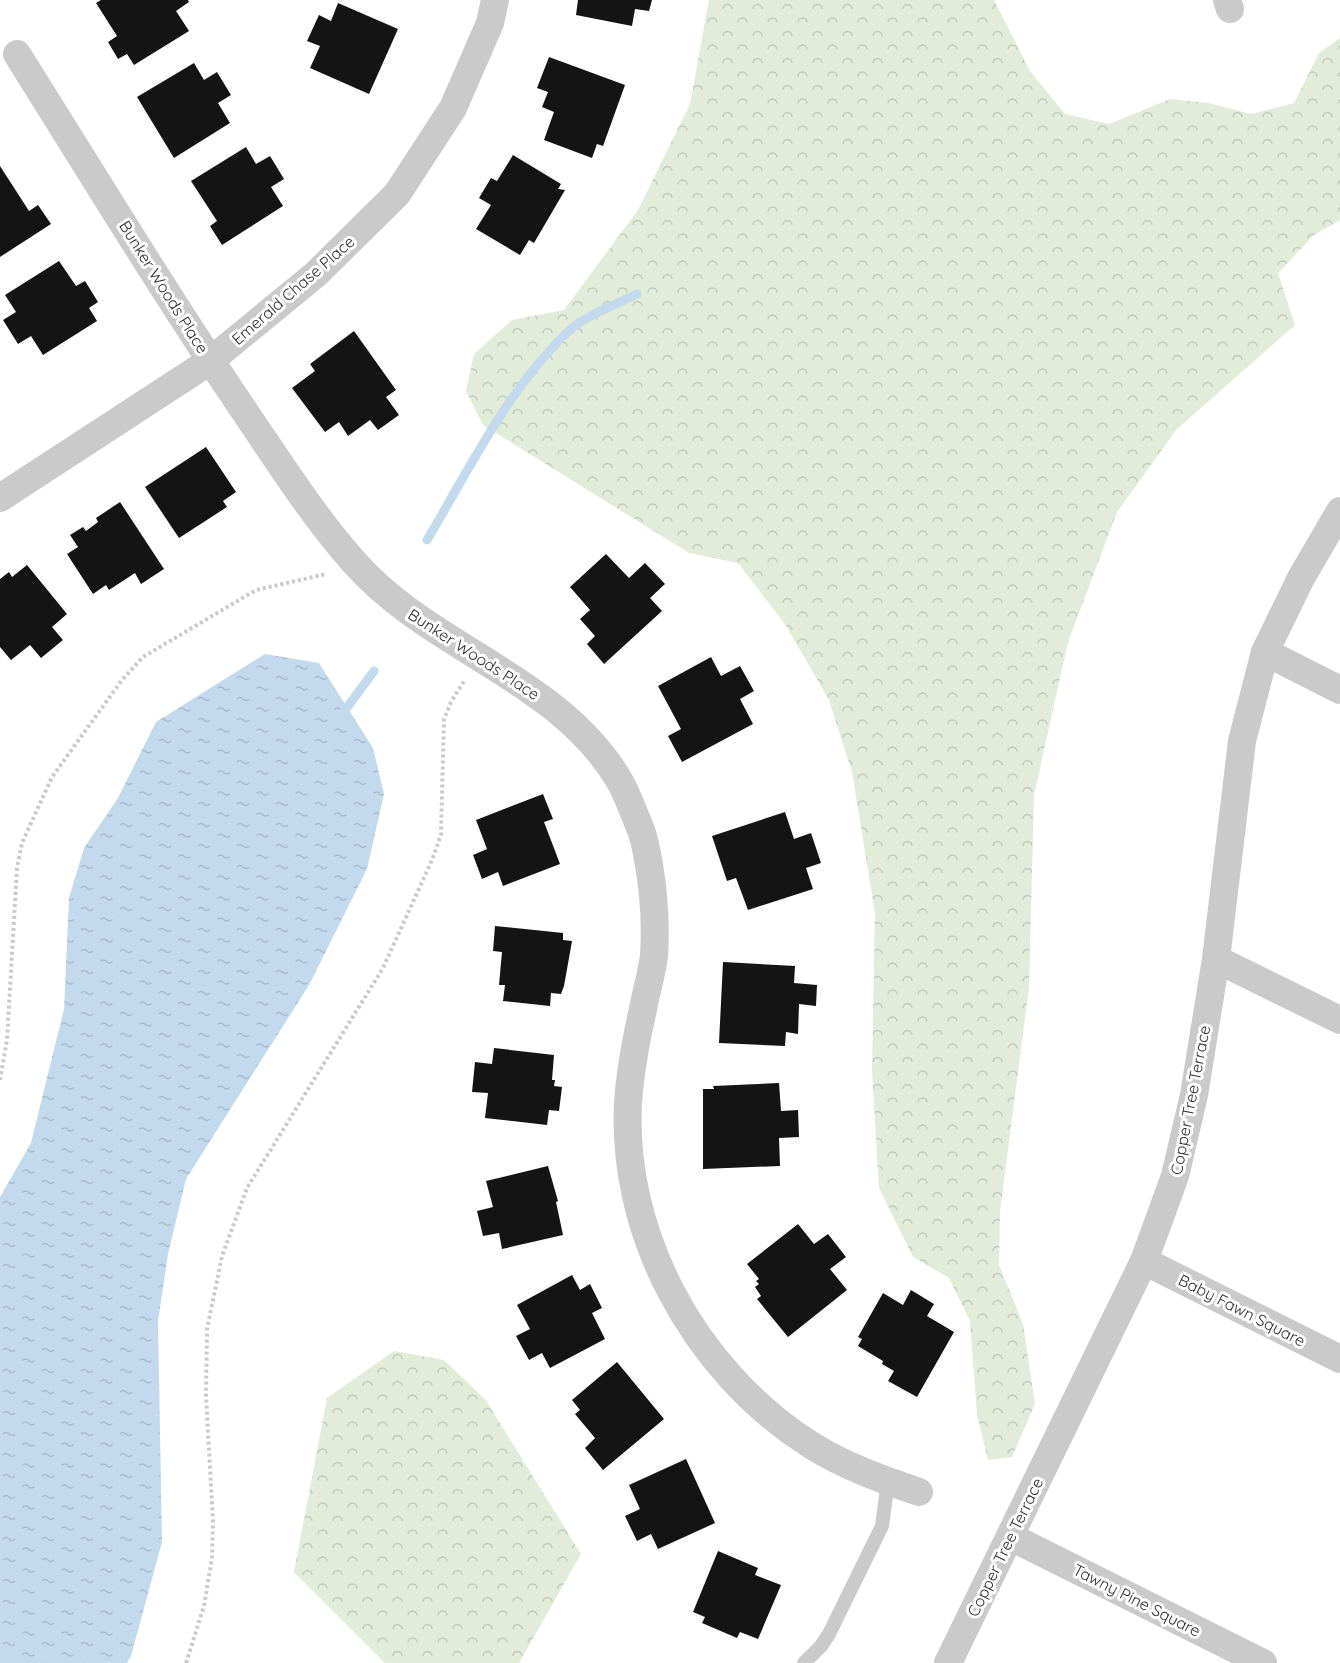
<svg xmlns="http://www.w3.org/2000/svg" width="1340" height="1663" font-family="Quicksand,sans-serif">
<defs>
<pattern id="forest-crowns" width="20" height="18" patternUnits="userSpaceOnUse" patternTransform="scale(1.5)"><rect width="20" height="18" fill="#e1ecd9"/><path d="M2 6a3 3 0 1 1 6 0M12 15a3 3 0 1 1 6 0" fill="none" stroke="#c1cbbb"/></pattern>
<pattern id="water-ripples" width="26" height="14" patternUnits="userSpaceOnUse" patternTransform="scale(1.5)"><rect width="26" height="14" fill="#c3d9ee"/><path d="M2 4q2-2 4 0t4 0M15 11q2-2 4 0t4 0" fill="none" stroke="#a8bbcc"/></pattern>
</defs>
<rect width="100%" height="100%" fill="#fff"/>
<!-- forest -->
<g fill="url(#forest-crowns)">
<path d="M709 0H994L1030 71 1065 114 1109 124 1170 99 1208 103 1251 114 1294 103 1319 53 1340 38V220L1314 235 1278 273 1295 325 1176 430 1117 512 1068 642 1034 795 1029 987 1000 1212 999 1265 1023 1324 1035 1404 1012 1457 988 1460 977 1415 970 1321 949 1278 913 1257 879 1188 872 1071 875 913 852 772 829 700 785 624 738 563 689 553 483 425 466 391 474 354 512 320 564 310 638 210 690 104Z"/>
<path d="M394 1351 444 1360 485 1399 581 1554 519 1663H385L294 1572 327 1398Z"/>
</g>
<!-- water -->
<path fill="url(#water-ripples)" d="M265 654 319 663 373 748 384 794 367 869 309 985 186 1179 168 1254 158 1321 162 1542 131 1656 127 1663H0V1197L31 1143 64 1009 69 898 84 848 118 798 156 722Z"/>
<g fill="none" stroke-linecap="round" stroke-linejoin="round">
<!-- stream -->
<g stroke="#c3d9ee" stroke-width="9">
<path d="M427 540C470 468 509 386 572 328 587 315 619 303 637 294"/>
<path d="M340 717 374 671"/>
</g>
</g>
<!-- building -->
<g fill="#141414">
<path d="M101 0H188L189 2 176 11 189 31 134 65 127 54 118 59 108 42 117 36 96 3Z"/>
<path d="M578 0H652L649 11 635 9 632 26 576 15Z"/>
<path d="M338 3 398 29 369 94 310 68 320 46 307 41 319 15 331 21Z"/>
<path d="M549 57 625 85 603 146 597 144 592 158 544 140 554 112 542 107 548 92 537 88Z"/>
<path d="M194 63 204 80 217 72 231 95 218 103 230 123 174 158 137 97Z"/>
<path d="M246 147 256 164 270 156 284 179 271 187 283 206 222 245 210 226 217 221 191 181Z"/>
<path d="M513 155 561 184 558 189 565 190 534 243 529 240 520 255 476 229 491 205 479 198 491 178 497 181Z"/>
<path d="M0 166 29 211 38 205 51 224 0 257Z"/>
<path d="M59 261 76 286 85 281 98 302 89 308 97 321 43 355 31 336 18 344 3 320 16 312 5 295Z"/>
<path d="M354 331 396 390 386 397 399 415 378 430 370 420 348 436 339 422 325 432 292 388 315 371 310 364Z"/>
<path d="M206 447 236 492 223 501 227 507 179 538 145 487Z"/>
<path d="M120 502 164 569 141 584 135 573 109 590 106 585 93 594 67 554 78 547 70 535 83 527 86 531 98 522 96 518Z"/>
<path d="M606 554 629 578 645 563 665 584 650 598 662 611 604 664 587 644 595 636 580 619 590 610 570 587Z"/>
<path d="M27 565 67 614 52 627 63 640 41 658 30 645 11 660 0 647V579L9 572 12 577Z"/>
<path d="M711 657 721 676 740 666 754 691 740 699 753 724 682 762 668 736 681 729 658 686Z"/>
<path d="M543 794 553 819 544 822 560 864 503 886 498 872 482 879 473 855 487 849 476 820Z"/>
<path d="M785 812 794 839 811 833 821 863 806 868 813 889 748 910 736 878 727 881 712 836Z"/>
<path d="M495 926 563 933V940L572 941 564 986 561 994 551 993 550 1006 503 1001 505 985H499L502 952 493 951Z"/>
<path d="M723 962 795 966 794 983 817 985 816 1006 799 1004 798 1034 786 1032 785 1046 719 1043Z"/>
<path d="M494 1048 554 1055 552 1080H555L554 1086 562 1087 559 1111 549 1110 547 1125 485 1118 488 1093 472 1092 475 1062 492 1064Z"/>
<path d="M779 1083 781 1111 798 1110 799 1137 779 1138 780 1166 703 1169V1089H714L713 1086Z"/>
<path d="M548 1166 558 1201 556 1202 563 1235 502 1249 499 1233 483 1236 477 1211 493 1207 486 1181Z"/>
<path d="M798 1224 814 1244 828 1234 846 1257 830 1269 847 1290 788 1337 757 1299 761 1296 755 1287 759 1284 756 1281 759 1279 747 1264Z"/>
<path d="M572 1275 580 1290 590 1284 602 1308 592 1313 605 1339 550 1368 542 1353 529 1360 516 1336 530 1329 517 1305Z"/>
<path d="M911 1290 934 1304 927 1316 954 1332 917 1397 888 1381 894 1371 882 1364 883 1361 858 1346 862 1339 858 1337 883 1293 903 1305Z"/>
<path d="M617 1362 664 1419 603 1470 585 1448 595 1438 575 1414 580 1410 572 1400Z"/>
<path d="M686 1459 715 1523 658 1549 651 1534 637 1541 625 1516 640 1509 629 1485Z"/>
<path d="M718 1551 758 1568 755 1575 781 1585 758 1639 740 1632 737 1638 702 1623 705 1617 693 1612Z"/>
</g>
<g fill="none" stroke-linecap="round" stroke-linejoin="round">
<!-- path -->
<g stroke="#cacaca" stroke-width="4" stroke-dasharray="3 3" stroke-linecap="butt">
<path d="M0 1080 7 1040 17 868 22 843 52 777 122 680 143 657 256 590 326 574"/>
<path d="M186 1663 204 1606 212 1558 213 1521 206 1396 207 1329 222 1256 247 1188 383 968 432 860 441 835 444 719 451 702 464 681"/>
</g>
<!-- lane -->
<path stroke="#cacaca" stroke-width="14" d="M804 1663 821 1646 829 1634 882 1526 888 1481"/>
<!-- street -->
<g stroke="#cacaca" stroke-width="28">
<path d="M1227 0 1230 9"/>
<path d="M17 54C93 175 167 297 247 415 281 465 314 517 354 562 430 649 559 678 619 780 628 795 634 814 641 830 645 841 647 853 649 865 654 895 656 925 654 956 652 973 646 992 643 1009 637 1035 632 1063 629 1090 616 1229 694 1371 811 1445 844 1466 881 1479 919 1492"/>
<path d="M0 498 210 361 316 274 397 194 453 108 490 23 495 0"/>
<path d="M1265 652 1340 690"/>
<path d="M1216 959 1340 1020"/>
<path d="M1144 1261 1340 1359"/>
<path d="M1011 1537 1263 1663"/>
<path d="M948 1663 1144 1261 1175 1176 1194 1095 1216 959 1242 741 1265 652 1301 578 1340 511"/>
</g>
</g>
<g text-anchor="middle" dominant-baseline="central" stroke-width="6" stroke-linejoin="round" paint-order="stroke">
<!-- street labels -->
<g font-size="16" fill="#2d2d2d" stroke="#fff">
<text transform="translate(164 287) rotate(58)">Bunker Woods Place</text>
<text transform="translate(293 290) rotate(-41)">Emerald Chase Place</text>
<text transform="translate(474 654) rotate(33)">Bunker Woods Place</text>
<text transform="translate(1190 1100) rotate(-79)">Copper Tree Terrace</text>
<text transform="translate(1242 1310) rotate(27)">Baby Fawn Square</text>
<text transform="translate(1005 1547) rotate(-64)">Copper Tree Terrace</text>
<text transform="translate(1137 1600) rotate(27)">Tawny Pine Square</text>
</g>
</g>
</svg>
